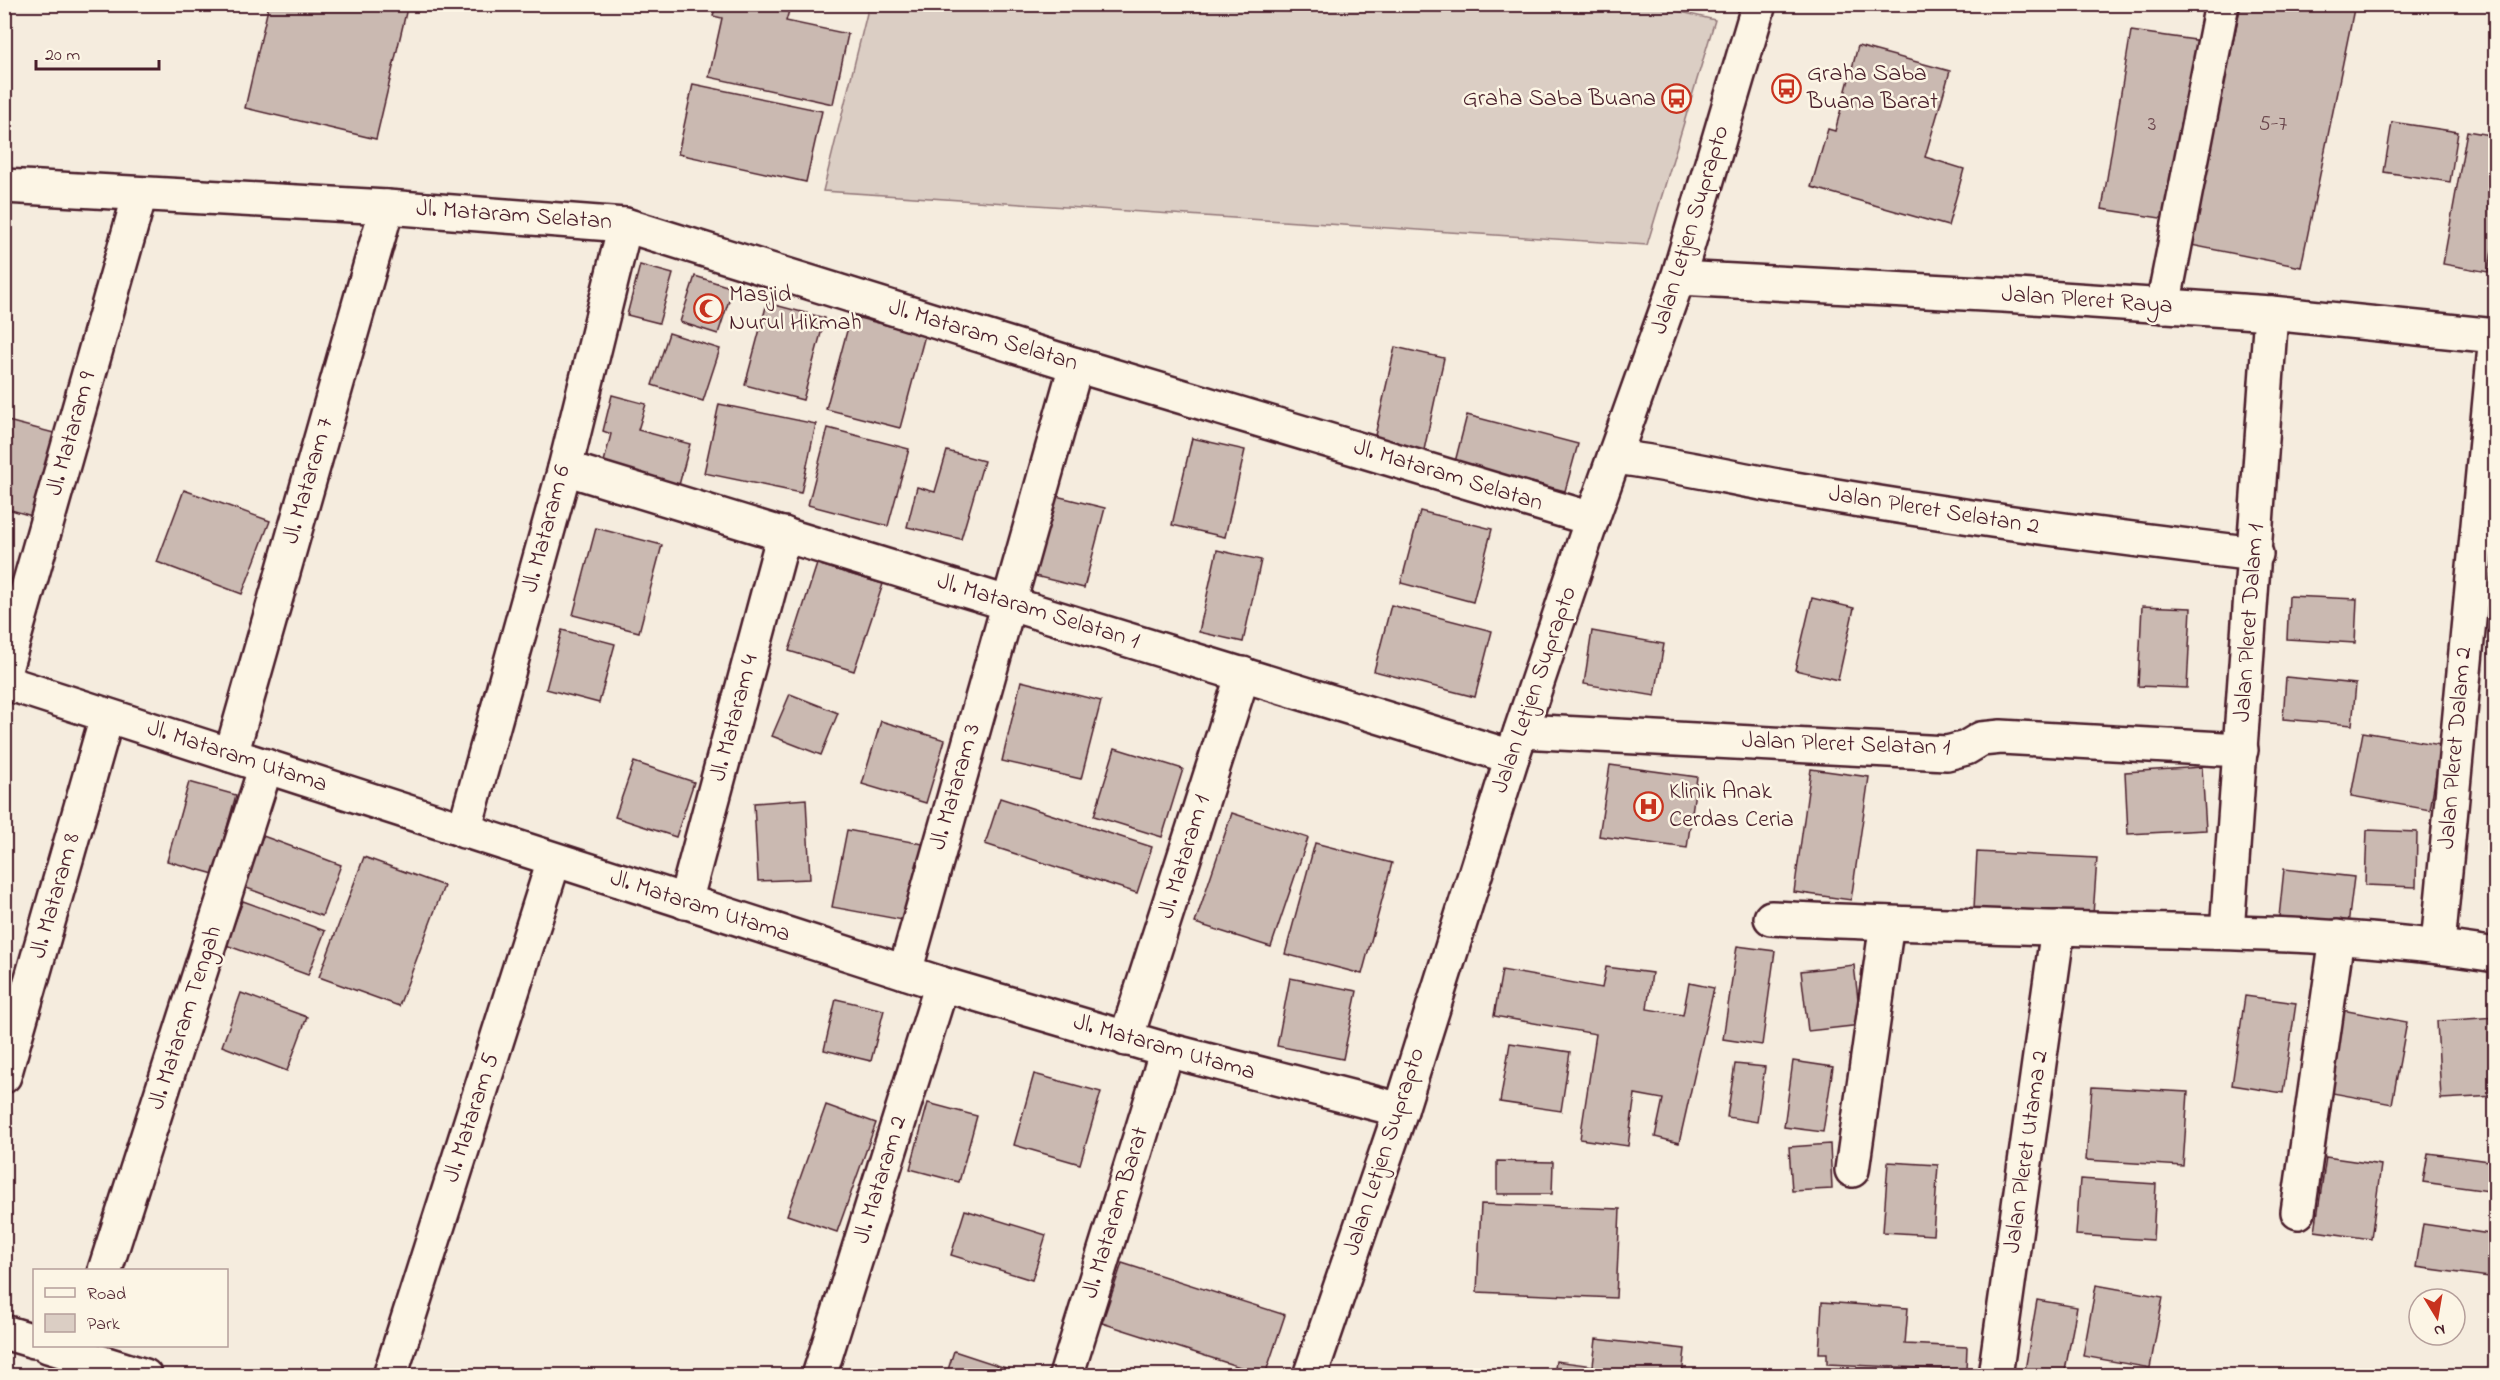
<svg xmlns="http://www.w3.org/2000/svg" width="2500" height="1380" font-family="'Indie Flower',sans-serif">
<rect width="100%" height="100%" fill="#f5ecde"/>
<filter id="ink" filterUnits="userSpaceOnUse"><feTurbulence type="fractalNoise" baseFrequency=".0167" numOctaves="2"/><feDisplacementMap in="SourceGraphic" scale="12" xChannelSelector="R" yChannelSelector="G"/><feConvolveMatrix kernelMatrix="1 2 1 2 8 2 1 2 1" color-interpolation-filters="sRGB"/></filter>
<g filter="url(#ink)">
<!-- green -->
<path fill="#dbcec4" stroke="#927678" stroke-width="1.5" d="M1648 4 1715 20 1647 245 823 191 869 5Z"/>
<!-- building -->
<g fill="#cab9b1" stroke="#4a1f2b" stroke-width="1.5">
<path d="M269 4H408L376 139 245 108Z"/>
<path d="M716 4H791L786 21 848 34 833 104 709 77 722 18 713 16Z"/>
<path d="M2241 4H2355L2301 267 2191 245Z"/>
<path d="M2131 31 2202 41 2173 220 2102 209Z"/>
<path d="M1858 46 1950 71 1925 157 1964 169 1948 226 1811 187 1828 129 1835 131Z"/>
<path d="M693 84 822 111 806 182 678 154Z"/>
<path d="M2392 122 2458 132 2450 182 2384 172Z"/>
<path d="M2467 131 2496 136V231L2488 272 2443 264Z"/>
<path d="M640 265 673 274 659 323 627 315Z"/>
<path d="M695 276 733 288 718 334 680 322Z"/>
<path d="M767 303 825 318 803 400 745 385Z"/>
<path d="M851 316 925 335 900 428 826 409Z"/>
<path d="M669 333 720 349 703 401 652 385Z"/>
<path d="M1395 347 1444 358 1424 450 1374 440Z"/>
<path d="M612 395 646 404 638 430 690 444 679 485 603 466 611 434 603 431Z"/>
<path d="M719 404 816 424 801 493 704 473Z"/>
<path d="M1467 415 1578 444 1565 491 1455 462Z"/>
<path d="M4 420 54 433 32 516 4 508Z"/>
<path d="M828 428 909 449 888 526 808 505Z"/>
<path d="M1192 438 1245 450 1225 537 1172 525Z"/>
<path d="M947 451 984 461 961 539 907 527 917 487 935 492Z"/>
<path d="M184 490 270 521 242 594 157 562Z"/>
<path d="M1052 495 1105 508 1084 588 1031 575Z"/>
<path d="M1420 511 1492 529 1473 602 1401 583Z"/>
<path d="M596 528 662 545 639 632 573 615Z"/>
<path d="M1217 550 1261 560 1243 642 1199 632Z"/>
<path d="M817 564 883 584 854 671 789 651Z"/>
<path d="M2289 596 2357 599 2355 643 2287 639Z"/>
<path d="M1812 598 1854 608 1838 680 1795 670Z"/>
<path d="M1391 605 1492 631 1475 697 1374 671Z"/>
<path d="M2142 606 2191 608 2187 688 2138 686Z"/>
<path d="M562 630 615 644 599 703 546 689Z"/>
<path d="M1592 631 1664 644 1655 696 1584 684Z"/>
<path d="M2286 677 2356 684 2352 725 2283 719Z"/>
<path d="M1021 681 1101 701 1081 779 1002 761Z"/>
<path d="M790 694 838 713 821 755 772 736Z"/>
<path d="M881 721 945 740 926 803 862 784Z"/>
<path d="M2363 732 2441 745 2430 810 2351 796Z"/>
<path d="M1115 748 1183 769 1162 837 1094 816Z"/>
<path d="M634 762 694 782 676 837 615 817Z"/>
<path d="M1610 765 1697 777 1687 848 1599 836Z"/>
<path d="M2202 767 2206 830 2128 834 2125 772Z"/>
<path d="M1811 769 1869 777 1851 900 1794 892Z"/>
<path d="M2496 776V805L2490 804Z"/>
<path d="M189 782 236 795 214 874 167 861Z"/>
<path d="M1000 798 1152 847 1137 893 985 844Z"/>
<path d="M806 799 810 879 758 881 754 803Z"/>
<path d="M1232 813 1308 838 1271 947 1195 923Z"/>
<path d="M847 830 923 844 908 921 832 907Z"/>
<path d="M2367 830 2417 832 2416 887 2365 885Z"/>
<path d="M263 836 341 865 322 916 244 887Z"/>
<path d="M1315 843 1392 863 1362 974 1285 954Z"/>
<path d="M1977 852 2097 858 2093 915 1974 908Z"/>
<path d="M364 857 444 886 399 1006 319 977Z"/>
<path d="M2284 869 2354 877 2348 925 2279 917Z"/>
<path d="M243 901 325 931 308 975 226 945Z"/>
<path d="M1737 946 1775 951 1762 1045 1723 1039Z"/>
<path d="M1854 965 1861 1025 1808 1031 1801 971Z"/>
<path d="M1606 967 1652 973 1647 1009 1683 1015 1689 983 1714 988 1679 1143 1655 1137 1663 1099 1635 1094 1628 1146 1580 1139 1596 1034 1494 1016 1502 970 1602 988Z"/>
<path d="M1290 978 1357 991 1343 1059 1277 1046Z"/>
<path d="M4 983 14 986 4 1011Z"/>
<path d="M241 993 307 1017 287 1071 222 1046Z"/>
<path d="M2245 996 2296 1003 2283 1093 2232 1085Z"/>
<path d="M836 999 884 1010 871 1061 824 1050Z"/>
<path d="M2342 1010 2407 1022 2392 1104 2327 1092Z"/>
<path d="M2496 1017V1096L2441 1099 2437 1021Z"/>
<path d="M1510 1043 1570 1052 1561 1111 1500 1102Z"/>
<path d="M1793 1061 1833 1067 1823 1132 1784 1127Z"/>
<path d="M1735 1064 1765 1067 1757 1122 1727 1117Z"/>
<path d="M1034 1074 1101 1092 1080 1164 1014 1145Z"/>
<path d="M2092 1087 2188 1092 2183 1166 2086 1160Z"/>
<path d="M928 1103 977 1116 959 1182 910 1169Z"/>
<path d="M826 1105 876 1123 837 1232 787 1215Z"/>
<path d="M1830 1144 1832 1189 1792 1191 1789 1147Z"/>
<path d="M2428 1153 2496 1162V1192L2423 1182Z"/>
<path d="M2326 1157 2381 1165 2371 1239 2315 1231Z"/>
<path d="M1497 1161 1553 1162 1552 1194H1497Z"/>
<path d="M1888 1162 1938 1165 1933 1235 1883 1232Z"/>
<path d="M2080 1179 2156 1184 2153 1240 2076 1235Z"/>
<path d="M1481 1204 1620 1209 1616 1298 1477 1292Z"/>
<path d="M965 1210 1046 1235 1032 1280 951 1255Z"/>
<path d="M2423 1224 2496 1235V1278L2416 1267Z"/>
<path d="M1122 1263 1285 1315 1265 1375 1102 1323Z"/>
<path d="M2096 1285 2163 1297 2150 1368 2083 1356Z"/>
<path d="M2037 1300 2077 1307 2064 1376H2024Z"/>
<path d="M1822 1302 1908 1308 1905 1344 1967 1347 1966 1370 1827 1364V1353H1819Z"/>
<path d="M1596 1339 1685 1349 1682 1376H1554L1556 1361 1593 1366Z"/>
<path d="M954 1351 1015 1371 1014 1376H946Z"/>
<path d="M1840 1372 1942 1373V1376H1840Z"/>
</g>
<g fill="none" stroke-linecap="round" stroke-linejoin="round">
<defs>
<g id="street">
<path d="M4 186 387 207 625 225 1076 365 1592 519"/>
<path d="M2163 306 2222 4"/>
<path d="M1615 457C1673 464 1731 478 1789 488 1944 515 2100 536 2256 554"/>
<path d="M565 468 1512 757"/>
<path d="M4 673 140 194"/>
<path d="M4 682 942 984 1167 1050 1401 1110"/>
<path d="M1521 731 1947 753 1966 748 1981 739 2001 737 2241 750"/>
<path d="M231 755 387 207"/>
<path d="M464 831 565 468 625 225"/>
<path d="M685 902 784 534"/>
<path d="M1771 918C1890 924 2010 927 2129 930 2252 933 2374 935 2496 955"/>
<path d="M2227 932 2271 313"/>
<path d="M2438 945 2496 336"/>
<path d="M905 972 1076 365"/>
<path d="M1126 1039 1243 674"/>
<path d="M4 1076 107 716"/>
<path d="M1852 1170 1887 923"/>
<path d="M2298 1212 2337 937"/>
<path d="M105 1270 266 766"/>
<path d="M4 1332 34 1341"/>
<path d="M48 1346 145 1376"/>
<path d="M390 1376 554 860"/>
<path d="M819 1376 942 984"/>
<path d="M1066 1376 1167 1050"/>
<path d="M1995 1376 2058 928"/>
</g>
<g id="secondary">
<path d="M1678 278 2003 295 2271 313 2496 336"/>
<path d="M1310 1376 1401 1110 1512 757 1592 519 1678 278 1759 4"/>
</g>
</defs>
<!-- street casing -->
<use href="#street" stroke="#4a1f2b" stroke-width="38"/>
<!-- secondary casing -->
<use href="#secondary" stroke="#4a1f2b" stroke-width="38"/>
<!-- street -->
<use href="#street" stroke="#fcf5e5" stroke-width="33"/>
<!-- secondary -->
<use href="#secondary" stroke="#fcf5e5" stroke-width="33"/>
</g>
</g>
<!-- icons -->
<defs>
<symbol id="bus-ring" viewBox="-11 -11 22 22"><circle r="9.5" fill="#fcf5e5" stroke="#c8321e" stroke-width="1.5"/><path d="M-5-6H5V4H4V6H2V4H-2V6H-4V4H-5ZM-3.5-4V0h7V-4ZM-3.5 1.2v1.5H-2V1.2ZM2 1.2v1.5H3.5V1.2Z" fill="#c8321e"/></symbol>
<symbol id="mosque-ring" viewBox="-11 -11 22 22"><circle r="9.5" fill="#fcf5e5" stroke="#c8321e" stroke-width="1.5"/><path d="M3.5-4.9A6 6 0 1 0 3.5 4.9A5 5 0 1 1 3.5-4.9Z" fill="#c8321e"/></symbol>
<symbol id="hospital-ring" viewBox="-11 -11 22 22"><circle r="9.5" fill="#fcf5e5" stroke="#c8321e" stroke-width="1.5"/><path d="M-5-5h3v3.5h4V-5h3V5h-3V1.5h-4V5h-3Z" fill="#c8321e"/></symbol>
</defs>
<g fill-rule="evenodd">
<use href="#bus-ring" x="1770" y="72" width="33" height="33"/>
<use href="#bus-ring" x="1660" y="82" width="33" height="33"/>
<use href="#mosque-ring" x="692" y="292" width="33" height="33"/>
<use href="#hospital-ring" x="1632" y="790" width="33" height="33"/>
</g>
<g text-anchor="middle" dominant-baseline="central" stroke-width="5" stroke-linejoin="round" paint-order="stroke">
<!-- number labels -->
<g font-size="21" fill="#6a464c">
<text x="2152" y="125">3</text>
<text x="2273" y="125">5-7</text>
</g>
<!-- poi labels -->
<g font-size="24" fill="#4a1f2b" stroke="#fcf5e5" text-anchor="start">
<text x="1807" y="74">Graha Saba<tspan x="1807" dy="28">Buana Barat</tspan></text>
<text x="1656" y="99" text-anchor="end">Graha Saba Buana</text>
<text x="729" y="295">Masjid<tspan x="729" dy="28">Nurul Hikmah</tspan></text>
<text x="1669" y="792">Klinik Anak<tspan x="1669" dy="28">Cerdas Ceria</tspan></text>
</g>
<!-- street labels -->
<g font-size="24" fill="#4a1f2b" stroke="#fcf5e5">
<text transform="translate(514 216) rotate(4)">Jl. Mataram Selatan</text>
<text transform="translate(1691 230) rotate(-73)">Jalan Letjen Suprapto</text>
<text transform="translate(2087 301) rotate(4)">Jalan Pleret Raya</text>
<text transform="translate(983 336) rotate(17)">Jl. Mataram Selatan</text>
<text transform="translate(72 434) rotate(-74)">Jl. Mataram 9</text>
<text transform="translate(1448 476) rotate(17)">Jl. Mataram Selatan</text>
<text transform="translate(309 481) rotate(-74)">Jl. Mataram 7</text>
<text transform="translate(1934 511) rotate(9)">Jalan Pleret Selatan 2</text>
<text transform="translate(547 529) rotate(-75)">Jl. Mataram 6</text>
<text transform="translate(1038 612) rotate(17)">Jl. Mataram Selatan 1</text>
<text transform="translate(2250 623) rotate(-86)">Jalan Pleret Dalam 1</text>
<text transform="translate(1535 690) rotate(-71)">Jalan Letjen Suprapto</text>
<text transform="translate(735 718) rotate(-75)">Jl. Mataram 4</text>
<text transform="translate(1846 745) rotate(2)">Jalan Pleret Selatan 1</text>
<text transform="translate(2456 748) rotate(-85)">Jalan Pleret Dalam 2</text>
<text transform="translate(237 757) rotate(18)">Jl. Mataram Utama</text>
<text transform="translate(956 787) rotate(-74)">Jl. Mataram 3</text>
<text transform="translate(1185 857) rotate(-73)">Jl. Mataram 1</text>
<text transform="translate(56 896) rotate(-74)">Jl. Mataram 8</text>
<text transform="translate(700 907) rotate(18)">Jl. Mataram Utama</text>
<text transform="translate(186 1018) rotate(-72)">Jl. Mataram Tengah</text>
<text transform="translate(1164 1048) rotate(16)">Jl. Mataram Utama</text>
<text transform="translate(472 1118) rotate(-72)">Jl. Mataram 5</text>
<text transform="translate(1385 1152) rotate(-72)">Jalan Letjen Suprapto</text>
<text transform="translate(2027 1152) rotate(-82)">Jalan Pleret Utama 2</text>
<text transform="translate(881 1180) rotate(-73)">Jl. Mataram 2</text>
<text transform="translate(1116 1213) rotate(-73)">Jl. Mataram Barat</text>
</g>
</g>
<!-- margin -->
<rect width="2500" height="1380" fill="none" stroke="#fcf5e5" stroke-width="24"/>
<rect x="12" y="12" width="2476" height="1356" fill="none" stroke="#4a1f2b" stroke-width="2" filter="url(#ink)"/>
<!-- legend -->
<rect x="33" y="1269" width="195" height="78" fill="#fcf5e5" stroke="#b59f9b" stroke-width="1.5"/>
<rect x="45" y="1288" width="30" height="9" fill="#fcf5e5" stroke="#b59f9b" stroke-width="1.5"/>
<text x="87" y="1299" font-size="18" fill="#4a1f2b">Road</text>
<rect x="45" y="1314" width="30" height="18" fill="#dbcec4" stroke="#b59f9b" stroke-width="1.5"/>
<text x="87" y="1329" font-size="18" fill="#4a1f2b">Park</text>
<!-- north arrow -->
<g transform="translate(2437 1317) rotate(169)"><circle r="28" fill="#fcf5e5" stroke="#b59f9b" stroke-width="1.5"/>
<path d="M0-4.5L10 22L0 15L-10 22Z" fill="#c8321e"/>
<text y="-9" font-size="16" font-weight="bold" text-anchor="middle" fill="#4a1f2b">N</text>
</g>
<!-- scale -->
<path d="M36 60v9h123v-9" fill="none" stroke="#4a1f2b" stroke-width="3"/>
<text x="45" y="60" font-size="18" fill="#4a1f2b" stroke="#fcf5e5" stroke-width="4.5" paint-order="stroke">20 m</text>
</svg>
